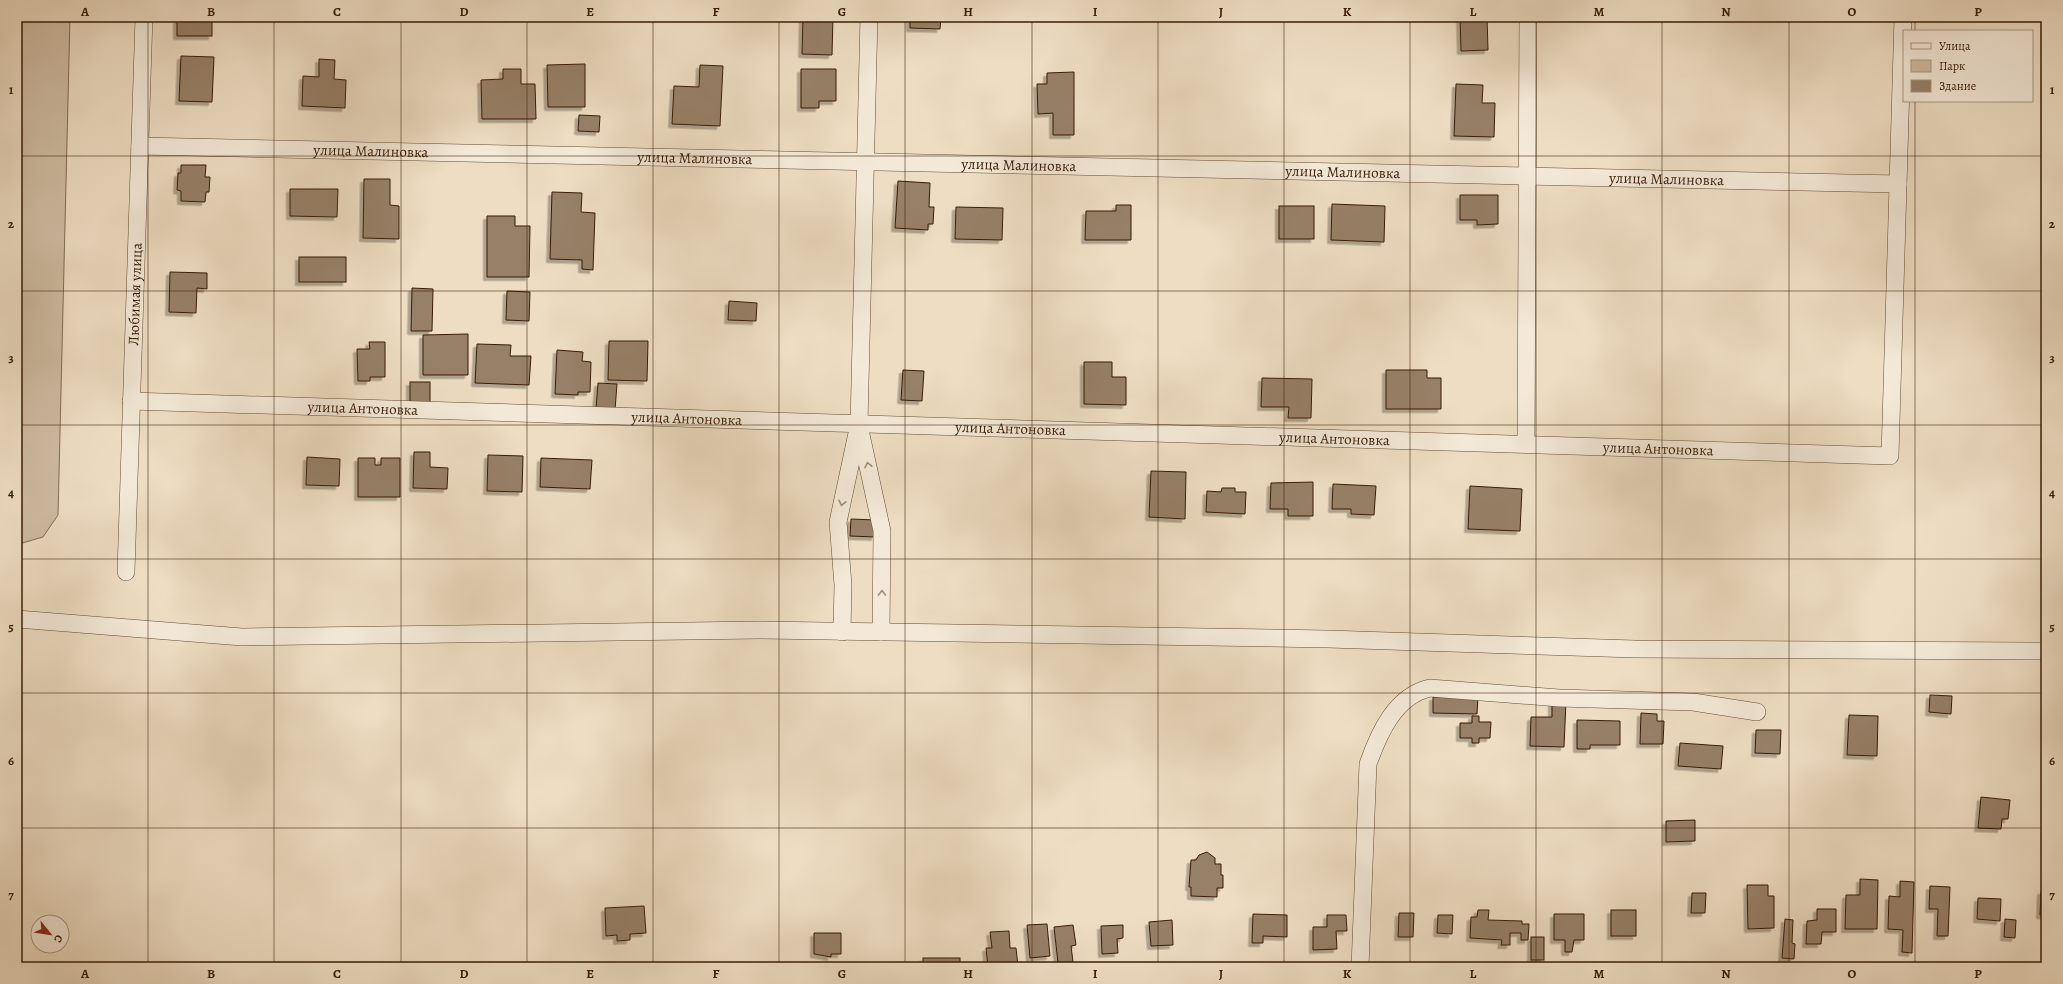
<svg xmlns="http://www.w3.org/2000/svg" width="2063" height="984" font-family="Alegreya,serif">
<defs>
<filter id="shadow"><feDropShadow dx="-3.5" dy="3.5" stdDeviation="0" flood-color="#0004"/></filter>
</defs>
<rect width="100%" height="100%" fill="#eeddc3"/>
<filter id="stains"><feTurbulence type="fractalNoise" baseFrequency=".005" numOctaves="4"/><feColorMatrix values="0 0 0 0 .2 0 0 0 0 .09 0 0 0 0 .02 0 0 0 .5 -.17"/></filter>
<radialGradient id="worn" r=".72"><stop offset=".6" stop-color="#630" stop-opacity="0"/><stop offset="1" stop-color="#630" stop-opacity=".3"/></radialGradient>
<!-- green -->
<path fill="#cfbca3" stroke="#846c54" d="M21 17H70L58 515 43 537 19 544Z"/>
<!-- building -->
<g fill="#978068" stroke="#391c05" filter="url(#shadow)">
<rect x="177" y="17" width="35" height="19"/>
<path d="M803 17H833L832 55 802 54Z"/>
<path d="M910 17H941L940 29 910 28Z"/>
<path d="M1460 17H1487L1488 50 1461 51Z"/>
<path d="M181 56 214 57 212 102 179 101Z"/>
<path d="M319 59 335 60 334 79 346 80 345 108 302 106 303 76 319 77Z"/>
<path d="M585 64V107H548L547 65Z"/>
<path d="M700 65 723 66 720 126 672 124 674 86 699 87Z"/>
<path d="M503 69H521V84H535L536 119H482L481 80 503 79Z"/>
<path d="M801 69H836V101H819V108H801Z"/>
<path d="M1074 72V135H1053V113L1038 114 1037 84H1047V73Z"/>
<path d="M1456 84 1483 85 1482 103H1495L1494 137 1454 136Z"/>
<path d="M579 115 600 116 599 132 578 131Z"/>
<path d="M181 165H206L205 177H210L209 192H206L205 202 181 201V191L177 190 178 173H181Z"/>
<path d="M364 179H390V205L399 206V239L363 238Z"/>
<path d="M898 181 930 183 929 207H934L933 224H928V230L895 228Z"/>
<path d="M290 189H338L337 217 290 216Z"/>
<path d="M552 192 582 193 581 212 595 213 593 270 582 269V260L550 259Z"/>
<path d="M1460 195H1498V224L1477 225V220H1460Z"/>
<path d="M1332 204 1385 206 1384 242 1331 240Z"/>
<path d="M1116 205H1131V240H1085L1086 211H1116Z"/>
<rect x="1279" y="206" width="35" height="33"/>
<path d="M956 207 1003 208 1002 240 955 239Z"/>
<path d="M487 216H515V226H530L529 277H487Z"/>
<rect x="299" y="257" width="47" height="25"/>
<path d="M170 272 207 273V289L197 288 196 313 169 312Z"/>
<path d="M412 288 433 289 432 331H411Z"/>
<path d="M507 291 530 292 529 321 506 320Z"/>
<path d="M729 301 757 303 756 321 728 320Z"/>
<path d="M468 334V375H423V335Z"/>
<path d="M609 341H648L647 381 608 380Z"/>
<path d="M369 342H385V377H370V381H358L357 349H370Z"/>
<path d="M477 344 511 345 510 356H531L529 385 475 383Z"/>
<path d="M557 350 583 352 582 361 591 362 590 392H578V395L555 394Z"/>
<path d="M1084 362H1112V377H1126V405L1084 404Z"/>
<path d="M903 370 924 371 922 401 901 400Z"/>
<path d="M1386 370H1427V378H1441V409H1386Z"/>
<path d="M1262 378 1312 379 1311 418H1288L1289 407H1261Z"/>
<rect x="410" y="382" width="20" height="22"/>
<path d="M598 383 617 384 615 410 596 409Z"/>
<path d="M414 452H430V467L448 468 447 489 413 488Z"/>
<path d="M488 455 523 456 522 492 487 491Z"/>
<path d="M307 457 340 459 339 486 306 485Z"/>
<path d="M358 458H375V465H381V458H400V497H358Z"/>
<path d="M541 458 592 460 590 489 540 487Z"/>
<path d="M1151 471 1186 472 1185 519 1149 517Z"/>
<path d="M1313 482V516H1288V509H1270L1271 483Z"/>
<path d="M1333 484 1376 486 1374 515 1351 514V509H1332Z"/>
<path d="M1470 486 1522 489 1520 531 1468 529Z"/>
<path d="M1222 488H1235V492H1246L1245 514 1206 512 1207 491 1221 492Z"/>
<path d="M851 519 876 520 875 537 850 536Z"/>
<path d="M1930 695 1952 696 1951 714 1929 712Z"/>
<path d="M1433 697H1478L1477 714 1433 713Z"/>
<path d="M1552 701H1566L1564 747 1530 746 1531 717H1552Z"/>
<path d="M1641 713 1657 714V721H1664L1663 744H1640Z"/>
<path d="M1849 715 1878 716 1877 756 1847 755Z"/>
<path d="M1472 716H1479V722H1491L1490 738H1479V743H1472V738H1460V723H1472Z"/>
<path d="M1577 720 1620 721V745H1590V749H1577Z"/>
<path d="M1756 730H1781L1780 754 1755 753Z"/>
<path d="M1680 743 1723 746 1721 769 1678 766Z"/>
<path d="M1981 797 2010 800 2008 819H2002L2001 829 1978 828Z"/>
<path d="M1695 820V841L1666 842V821Z"/>
<path d="M1207 852 1215 858V864H1221V875H1223V888H1217V897L1191 896V887H1189L1191 860H1196L1199 855Z"/>
<path d="M1860 879 1878 880 1877 929H1845L1846 895H1860Z"/>
<path d="M1900 881 1914 882 1912 953 1902 952 1903 930 1888 929 1889 896 1900 897Z"/>
<path d="M1747 885H1768V896H1774V928L1748 929Z"/>
<path d="M1930 886 1950 887 1948 936H1937L1938 909H1929Z"/>
<path d="M2041 891H2046V916L2040 915Z"/>
<path d="M1692 893H1706L1705 913H1691Z"/>
<path d="M1978 898 2001 899 2000 921 1977 919Z"/>
<path d="M644 906 646 933 630 934V940L617 941V935L606 936 605 908Z"/>
<path d="M1817 909H1836V932H1822L1821 944H1806L1807 921 1817 920Z"/>
<path d="M1478 910H1489L1488 920 1522 921V924H1529L1528 940H1521V933H1510V945H1501L1502 940 1470 938 1471 917H1477Z"/>
<rect x="1611" y="910" width="25" height="26"/>
<path d="M1399 913H1414L1413 937H1398Z"/>
<path d="M1253 914 1287 915V937L1263 936V943H1252Z"/>
<path d="M1554 914H1584V940H1574L1572 952H1565V940H1554Z"/>
<path d="M1327 915H1346L1347 931H1336L1337 949 1313 950V927H1327Z"/>
<path d="M1438 915H1453L1452 934 1437 933Z"/>
<path d="M1785 919 1793 920 1792 943 1795 944 1794 959 1782 958Z"/>
<path d="M2005 919 2016 920 2015 938 2004 937Z"/>
<path d="M1172 920 1173 945 1151 946 1149 922Z"/>
<path d="M1047 924 1050 956 1030 958 1027 925Z"/>
<path d="M1073 925 1076 945 1071 946 1073 962 1058 963 1054 927Z"/>
<path d="M1123 925V938L1117 939 1118 953 1102 954 1101 926Z"/>
<path d="M1009 931 1010 948H1016L1018 966 988 967 986 948H992L990 932Z"/>
<path d="M814 933H841V954H831V957L814 954Z"/>
<rect x="1531" y="937" width="13" height="23"/>
<rect x="923" y="958" width="37" height="9"/>
</g>
<g fill="none" stroke-linecap="round" stroke-linejoin="round">
<defs>
<g id="minor">
<path id="s1" d="M140 146 1898 184"/>
<path id="s2" d="M131 401 1890 456 1903 17"/>
<path d="M860 430 882 531 881 632"/>
<path d="M1526 444 1528 17"/>
<path id="s3" d="M126 572 144 17"/>
<path d="M17 619 242 637 759 630 1328 639 1635 649 2046 651"/>
<path d="M842 632 843 585 838 522 859 424 869 17"/>
<path d="M1360 967 1368 764C1379 733 1395 696 1430 688L1559 698 1693 702 1757 712"/>
</g>
</defs>
<!-- minor casing -->
<use href="#minor" stroke="#664c34" stroke-width="18"/>
<!-- minor -->
<use href="#minor" stroke="#f4e9d8" stroke-width="17"/>
</g>
<!-- one-way arrows -->
<defs><path id="oneway-chevron" d="M-2-3.5L2.5 0L-2 3.5" fill="none" stroke-width="1.6" stroke-linecap="round" stroke-linejoin="round"/></defs>
<g stroke="#a08d79">
<use href="#oneway-chevron" transform="translate(868 465) rotate(-102)"/>
<use href="#oneway-chevron" transform="translate(842 503) rotate(102)"/>
<use href="#oneway-chevron" transform="translate(882 593) rotate(-90)"/>
</g>
<!-- grid -->
<path fill="none" stroke="#391c05" stroke-width="1" stroke-opacity="0.55" d="M148 17V967M274 17V967M401 17V967M527 17V967M653 17V967M779 17V967M905 17V967M1032 17V967M1158 17V967M1284 17V967M1410 17V967M1536 17V967M1662 17V967M1789 17V967M1915 17V31M1915 101V967M17 156H2046M17 291H2046M17 425H2046M17 559H2046M17 693H2046M17 828H2046"/>
<g text-anchor="middle" dominant-baseline="central" stroke-width="3" stroke-linejoin="round" paint-order="stroke">
<!-- street labels -->
<g font-size="15" fill="#391c05" stroke="#f4e9d8">
<text stroke="none"><textPath href="#s1" startOffset="231">улица Малиновка</textPath></text>
<text stroke="none"><textPath href="#s1" startOffset="555">улица Малиновка</textPath></text>
<text stroke="none"><textPath href="#s1" startOffset="879">улица Малиновка</textPath></text>
<text stroke="none"><textPath href="#s1" startOffset="1203">улица Малиновка</textPath></text>
<text stroke="none"><textPath href="#s1" startOffset="1527">улица Малиновка</textPath></text>
<text stroke="none"><textPath href="#s3" startOffset="278">Любимая улица</textPath></text>
<text stroke="none"><textPath href="#s2" startOffset="232">улица Антоновка</textPath></text>
<text stroke="none"><textPath href="#s2" startOffset="556">улица Антоновка</textPath></text>
<text stroke="none"><textPath href="#s2" startOffset="880">улица Антоновка</textPath></text>
<text stroke="none"><textPath href="#s2" startOffset="1204">улица Антоновка</textPath></text>
<text stroke="none"><textPath href="#s2" startOffset="1528">улица Антоновка</textPath></text>
</g>
</g>
<!-- margin -->
<rect width="2063" height="984" fill="none" stroke="#eeddc3" stroke-width="44"/>
<!-- legend -->
<rect x="1903" y="30" width="130" height="72" fill="#f4e9d8" stroke="#a99784"/>
<rect x="1911" y="43" width="20" height="6" fill="#f4e9d8" stroke="#a99784"/>
<text x="1939" y="50" font-size="12" fill="#391c05">Улица</text>
<rect x="1911" y="60" width="20" height="12" fill="#cfbca3" stroke="#a99784"/>
<text x="1939" y="70" font-size="12" fill="#391c05">Парк</text>
<rect x="1911" y="80" width="20" height="12" fill="#978068" stroke="#a99784"/>
<text x="1939" y="90" font-size="12" fill="#391c05">Здание</text>
<!-- north arrow -->
<g transform="translate(50 934) rotate(120)"><circle r="19" fill="#f4e9d8" stroke="#a99784"/>
<path d="M0-3L7 15L0 10L-7 15Z" fill="#8f2418"/>
<text y="-6" font-size="11" font-weight="bold" text-anchor="middle" fill="#391c05">С</text>
</g>
<rect x="22" y="22" width="2019" height="940" fill="none" stroke="#391c05" stroke-width="1.5"/>
<g font-size="13" text-anchor="middle" font-weight="bold" fill="#391c05">
<text x="85" y="16">A</text>
<text x="211" y="16">B</text>
<text x="337" y="16">C</text>
<text x="464" y="16">D</text>
<text x="590" y="16">E</text>
<text x="716" y="16">F</text>
<text x="842" y="16">G</text>
<text x="968" y="16">H</text>
<text x="1095" y="16">I</text>
<text x="1221" y="16">J</text>
<text x="1347" y="16">K</text>
<text x="1473" y="16">L</text>
<text x="1599" y="16">M</text>
<text x="1726" y="16">N</text>
<text x="1852" y="16">O</text>
<text x="1978" y="16">P</text>
<text x="11" y="94">1</text>
<text x="2052" y="94">1</text>
<text x="11" y="228">2</text>
<text x="2052" y="228">2</text>
<text x="11" y="362">3</text>
<text x="2052" y="362">3</text>
<text x="11" y="497">4</text>
<text x="2052" y="497">4</text>
<text x="11" y="631">5</text>
<text x="2052" y="631">5</text>
<text x="11" y="765">6</text>
<text x="2052" y="765">6</text>
<text x="11" y="899">7</text>
<text x="2052" y="899">7</text>
<text x="85" y="978">A</text>
<text x="211" y="978">B</text>
<text x="337" y="978">C</text>
<text x="464" y="978">D</text>
<text x="590" y="978">E</text>
<text x="716" y="978">F</text>
<text x="842" y="978">G</text>
<text x="968" y="978">H</text>
<text x="1095" y="978">I</text>
<text x="1221" y="978">J</text>
<text x="1347" y="978">K</text>
<text x="1473" y="978">L</text>
<text x="1599" y="978">M</text>
<text x="1726" y="978">N</text>
<text x="1852" y="978">O</text>
<text x="1978" y="978">P</text>
</g>
<rect width="100%" height="100%" filter="url(#stains)"/>
<rect width="100%" height="100%" fill="url(#worn)"/>
</svg>
